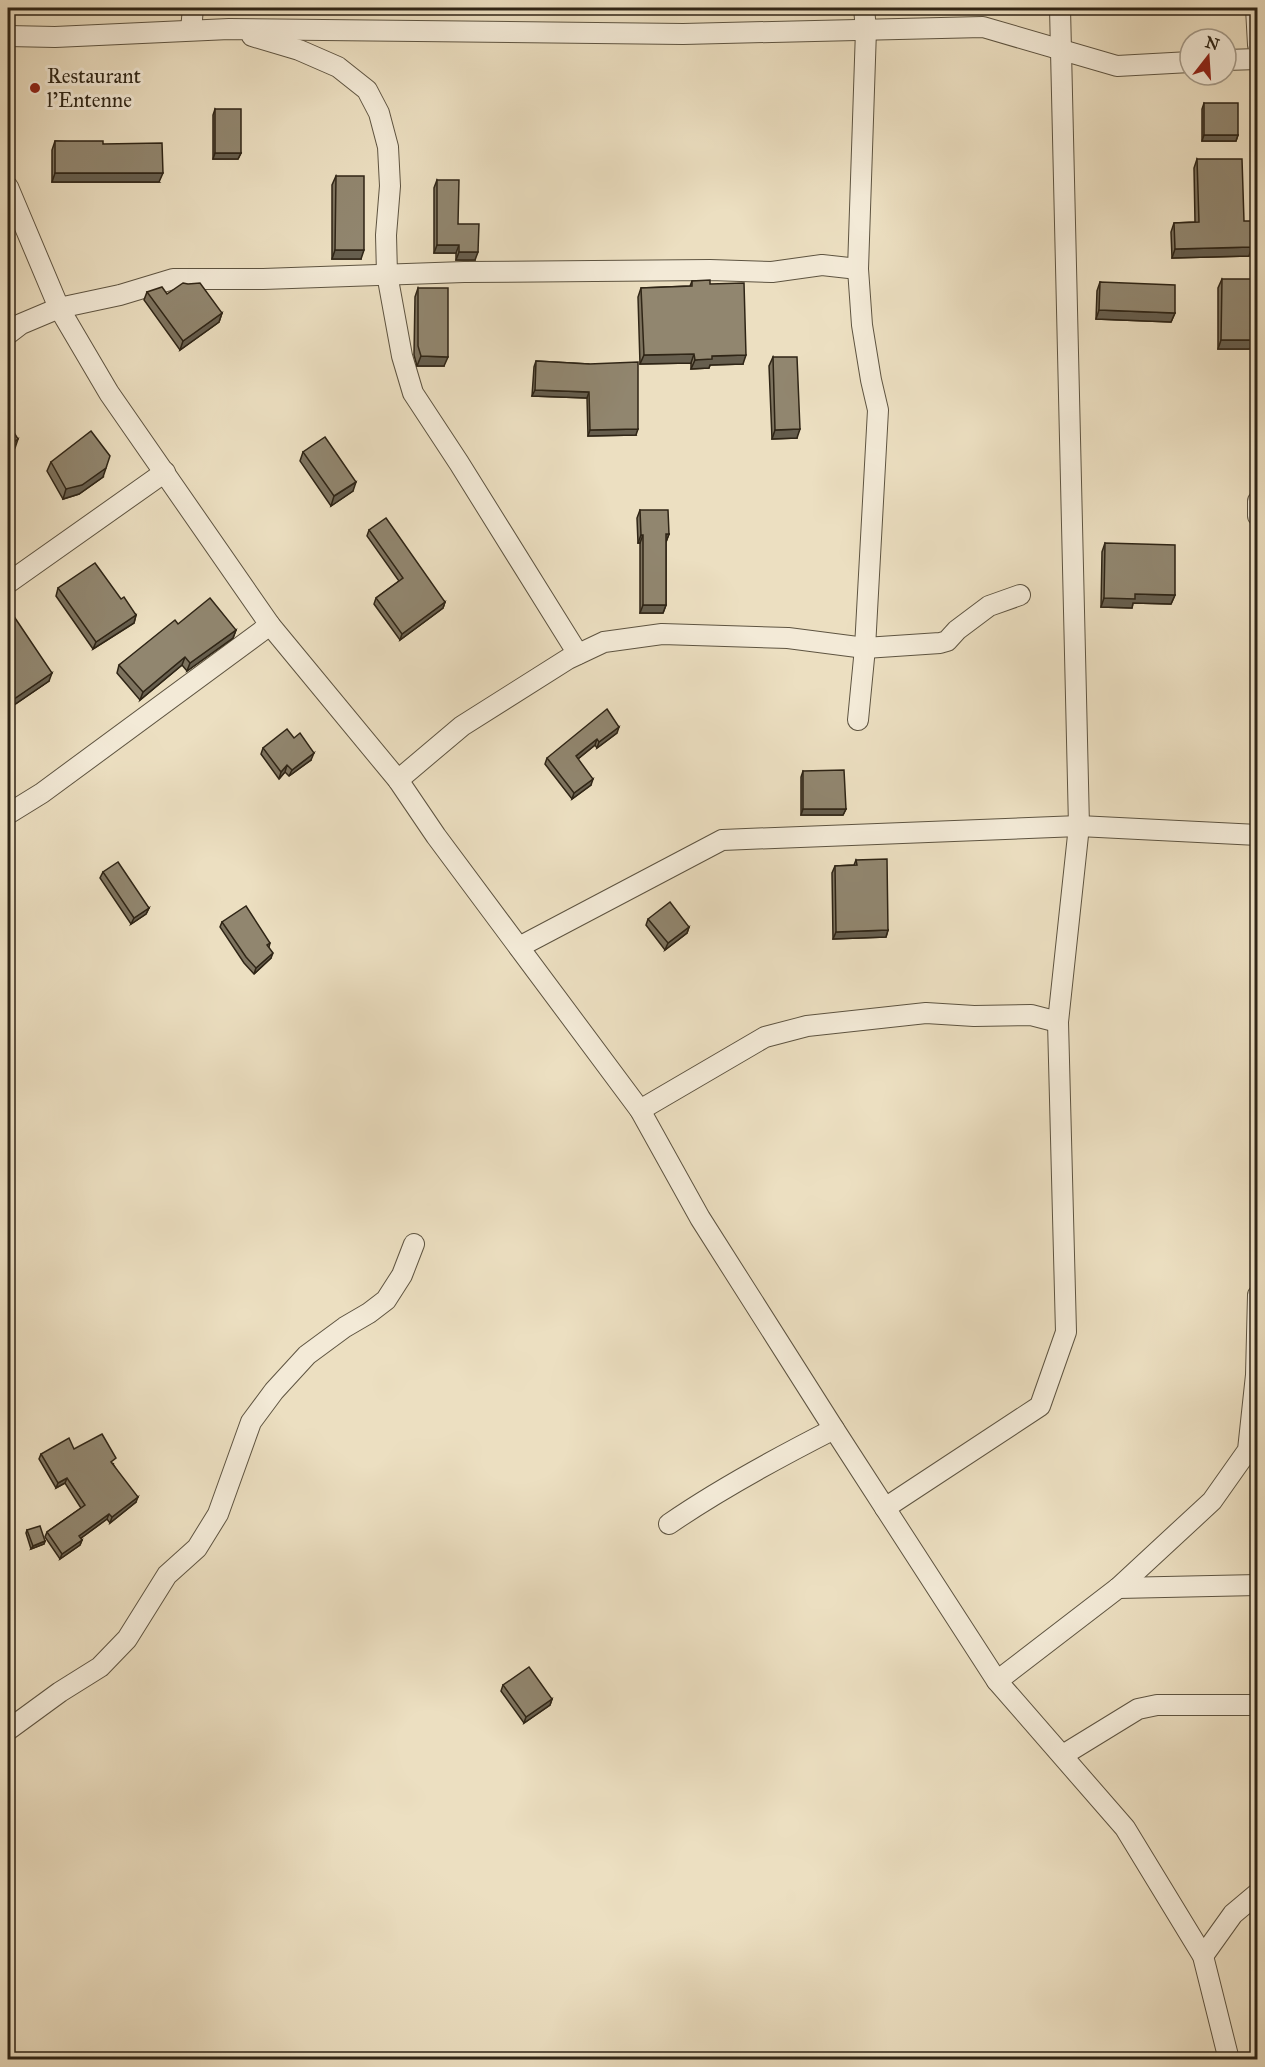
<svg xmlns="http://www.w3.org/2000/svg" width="1265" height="2067" font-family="'IM FELL Great Primer',serif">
<rect width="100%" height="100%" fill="#ecdfc1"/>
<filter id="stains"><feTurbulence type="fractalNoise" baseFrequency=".00333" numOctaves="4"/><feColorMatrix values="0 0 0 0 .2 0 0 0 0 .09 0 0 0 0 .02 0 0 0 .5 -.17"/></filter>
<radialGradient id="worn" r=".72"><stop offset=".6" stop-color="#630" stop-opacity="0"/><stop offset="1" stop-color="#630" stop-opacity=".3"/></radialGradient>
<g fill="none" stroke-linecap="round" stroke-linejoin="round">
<defs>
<g id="minor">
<path d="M1256 8 1258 45"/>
<path d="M191 30 193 8"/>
<path d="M8 36 55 37 229 29 683 34 983 27 1117 66 1190 62"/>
<path d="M252 36 299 50 338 67 367 90 379 113 388 147 390 186 386 235 387 274 402 356 413 393 459 463 578 654"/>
<path d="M1226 60 1258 59"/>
<path d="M8 187 59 308 109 393 270 625 398 780 436 836 640 1110 700 1218 834 1429 997 1681 1125 1828 1203 1956 1229 2060"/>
<path d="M8 334 21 324 59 308 120 295 173 279H263L464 272 710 270 772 272 822 265 858 269"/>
<path d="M1258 501V516"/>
<path d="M8 583 165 472"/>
<path d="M858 720 865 648 878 410 871 380 862 325 858 269 866 30 864 8"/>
<path d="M398 780 462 726 568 659 604 642 662 634 788 638 865 648 940 643 947 641 957 630 989 606 1020 595"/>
<path d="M8 814 42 793 270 625"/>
<path d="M519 947 722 840 1079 826 1258 835"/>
<path d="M640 1110 765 1037 807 1026 926 1013 974 1016 1031 1015 1058 1022"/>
<path d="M885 1508 1040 1406 1066 1332 1058 1022 1079 826 1060 8"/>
<path d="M669 1524C721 1488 777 1458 834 1429"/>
<path d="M1118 1588 1258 1585"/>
<path d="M997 1681 1118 1588 1212 1501 1248 1450 1256 1375 1258 1295"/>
<path d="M8 1730 60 1692 100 1667 127 1639 167 1575 197 1548 218 1514 251 1422 274 1391 307 1355 345 1327 369 1313 386 1300 402 1275 414 1244"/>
<path d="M1063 1755 1138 1709 1157 1705H1258"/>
<path d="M1203 1956 1233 1914 1258 1893"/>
</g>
</defs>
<!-- minor casing -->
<use href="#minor" stroke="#5e5441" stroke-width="22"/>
<!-- minor -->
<use href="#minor" stroke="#f3ead7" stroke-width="20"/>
</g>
<!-- wall -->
<g fill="#7d735f" stroke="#2f2516" stroke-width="1.5">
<path d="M1204 103 1238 135 1236 141H1202V109Z"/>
<path d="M215 109 241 153 238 159H213V115Z"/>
<path d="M55 141 103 144 159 182H52V150Z"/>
<path d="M1197 159 1249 256 1172 258 1171 232 1174 223 1195 222 1194 168Z"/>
<path d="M336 176 361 259H332V185Z"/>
<path d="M437 180 458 224 475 260H456V253H434V188Z"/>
<path d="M1222 279 1253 340 1250 349H1218V288Z"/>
<path d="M692 281 710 284 743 364 710 365 709 368 691 369V363L640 364 638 297 641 288 690 286Z"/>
<path d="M1100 282 1175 313 1171 322 1096 319 1097 291Z"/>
<path d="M418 288 444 366H417L414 355 415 297Z"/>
<path d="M147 292 222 313 219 322 180 350 144 300Z"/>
<path d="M773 357 797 438 772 439 769 366Z"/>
<path d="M536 361 589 364 636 435 588 436 587 398 532 396 534 367Z"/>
<path d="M303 452 353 491 331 506 300 461Z"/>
<path d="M51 462 103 477 79 494 63 499 47 471Z"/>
<path d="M640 510 669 534 666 542V605L663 613H640V543H638L637 518Z"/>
<path d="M369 530 445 602 443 608 400 640 374 604 376 598 399 581 367 536Z"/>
<path d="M1105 543 1175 595 1171 604 1133 603 1132 608 1101 607 1102 552Z"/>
<path d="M58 588 121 599 136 615 134 623 93 649 56 596Z"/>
<path d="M8 614 49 681 8 709Z"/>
<path d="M178 624 236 630 233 638 187 671 182 665 140 700 117 673 119 665Z"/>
<path d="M617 733 597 748 595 745 578 759 591 785 572 799 545 764 547 758Z"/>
<path d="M294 738 311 760 289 776 285 772 279 779 261 754 263 748Z"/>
<path d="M803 771 846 809 843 815H801V777Z"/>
<path d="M856 860 888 930 886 937 833 939 832 873 835 866 854 865Z"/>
<path d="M103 872 149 908 146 914 131 924 100 878Z"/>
<path d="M648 919 689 927 687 933 665 950 646 925Z"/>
<path d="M222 922 270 943 269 947 271 958 254 974 244 963 220 927Z"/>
<path d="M74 1449 114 1464H113L136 1502 110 1523 107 1519 81 1538 82 1540 80 1545 60 1559 45 1537 47 1532 81 1508 65 1483 56 1488 39 1459 41 1454Z"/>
<path d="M27 1530 45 1541 44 1544 31 1549 26 1533Z"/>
<path d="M503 1685 552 1699 550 1705 524 1723 501 1691Z"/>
</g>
<!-- shaded-wall -->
<g fill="#665e4e" stroke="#2f2516" stroke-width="1.5">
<path d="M1204 135H1238L1236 141H1202Z"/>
<path d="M215 153H241L238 159H213Z"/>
<path d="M55 173H163L159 182H52Z"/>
<path d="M437 245H459L456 253H434Z"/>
<path d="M1252 247 1249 256 1172 258 1175 249Z"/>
<path d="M335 250H364L361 259H332Z"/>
<path d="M459 252H478L475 260H456Z"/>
<path d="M1099 310 1175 313 1171 322 1096 319Z"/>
<path d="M222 313 219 322 180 350 183 341Z"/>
<path d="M1221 340H1253L1250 349H1218Z"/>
<path d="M694 354 691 363 640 364 644 355Z"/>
<path d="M746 355 743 364 710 365 709 368 691 369 695 360 712 356Z"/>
<path d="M421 356 448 357 444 366H417Z"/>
<path d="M535 390 589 392 587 398 532 396Z"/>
<path d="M638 429 636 435 588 436 590 430Z"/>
<path d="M800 429 797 438 772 439 775 430Z"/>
<path d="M18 439 15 448 8 453V446Z"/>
<path d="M106 468 103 477 79 494 63 499 66 489Z"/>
<path d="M356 482 353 491 331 506 334 496Z"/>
<path d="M666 534H669L666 542H663Z"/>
<path d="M641 535H643L640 543H638Z"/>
<path d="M1135 594 1175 595 1171 604 1133 603 1132 608 1101 607 1104 598Z"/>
<path d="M445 602 443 608 400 640 402 634Z"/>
<path d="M643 605H666L663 613H640Z"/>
<path d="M136 615 134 623 93 649 96 642Z"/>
<path d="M236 630 233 638 187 671 190 663Z"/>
<path d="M185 657 182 665 140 700 143 692Z"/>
<path d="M52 673 49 681 8 709 11 701Z"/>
<path d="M619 727 617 733 597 748 599 742Z"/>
<path d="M597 739 595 745 574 762 576 756Z"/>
<path d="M314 753 311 760 289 776 292 770Z"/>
<path d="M287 765 285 772 279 779 281 772Z"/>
<path d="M593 779 591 785 572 799 574 793Z"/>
<path d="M803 809H846L843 815H801Z"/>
<path d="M149 908 146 914 131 924 134 918Z"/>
<path d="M689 927 687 933 665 950 668 943Z"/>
<path d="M888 930 886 937 833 939 836 932Z"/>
<path d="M273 953 271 958 254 974 256 968Z"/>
<path d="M67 1478 65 1483 56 1488 58 1483Z"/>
<path d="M138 1497 136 1502 110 1523 112 1517Z"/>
<path d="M109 1514 107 1519 77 1541 79 1536Z"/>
<path d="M82 1540 80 1545 60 1559 62 1554Z"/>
<path d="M45 1541 44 1544 31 1549 33 1546Z"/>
<path d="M552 1699 550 1705 524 1723 526 1717Z"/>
</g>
<!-- building -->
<g fill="#91866f" stroke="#2f2516" stroke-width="1.5">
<rect x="1204" y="103" width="34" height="32"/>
<rect x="215" y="109" width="26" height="44"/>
<path d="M55 141H103V144L162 143 163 173H55Z"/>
<path d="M1197 159H1242L1244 221H1251L1252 247 1175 249 1174 223 1199 222Z"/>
<path d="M336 176H364V250H335Z"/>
<path d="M437 180H459L458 224H479L478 252H459V245H437Z"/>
<path d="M1222 279H1253V340H1221Z"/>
<path d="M710 280V284L744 283 746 355 712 356V359L695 360 694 354 644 355 641 288 692 286V281Z"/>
<path d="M1100 282 1175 285V313L1099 310Z"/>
<path d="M183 283 188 284 200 283 222 313 183 341 147 292 162 287 167 294Z"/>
<path d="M418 288H448V357L421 356 418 346Z"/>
<path d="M773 357H797L800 429 775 430Z"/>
<path d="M536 361 589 364 638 362V429L590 430 589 392 535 390Z"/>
<path d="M8 423 18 439 8 446Z"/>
<path d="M91 431 110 456 106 468 82 485 66 489 51 462Z"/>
<path d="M325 437 356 482 334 496 303 452Z"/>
<path d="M640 510H668L669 534H666V605H643V535H641Z"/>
<path d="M386 518 445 602 402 634 376 598 403 578 369 530Z"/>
<path d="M1105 543 1175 545V595L1135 594V599L1104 598Z"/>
<path d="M95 563 121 599 124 597 136 615 96 642 58 588Z"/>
<path d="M210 598 236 630 190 663 185 657 143 692 119 665 175 620 178 624Z"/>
<path d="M11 612 52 673 11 701 8 696V614Z"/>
<path d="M607 709 619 727 599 742 597 739 576 756 593 779 574 793 547 758Z"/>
<path d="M287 729 294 738 300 733 314 753 292 770 287 765 281 772 263 748Z"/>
<path d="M844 770 846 809H803V771Z"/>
<path d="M887 859 888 930 836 932 835 866 857 865 856 860Z"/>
<path d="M118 862 149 908 134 918 103 872Z"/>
<path d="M670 902 689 927 668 943 648 919Z"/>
<path d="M246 906 270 943 267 945 273 953 256 968 246 957 222 922Z"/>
<path d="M102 1434 116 1458 111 1462 138 1497 112 1517 109 1514 79 1536 82 1540 62 1554 47 1532 85 1505 67 1478 58 1483 41 1454 69 1438 74 1449Z"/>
<path d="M40 1526 45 1541 33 1546 27 1530Z"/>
<path d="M529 1667 552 1699 526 1717 503 1685Z"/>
</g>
<!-- markers -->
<circle fill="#8f2418" stroke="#f3ead7" stroke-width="2" cx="35" cy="88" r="6"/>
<g text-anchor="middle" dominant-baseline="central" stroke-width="6" stroke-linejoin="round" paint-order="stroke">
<!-- poi labels -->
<g font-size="21" fill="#2f2516" stroke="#f3ead7" text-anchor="start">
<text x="47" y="76">Restaurant<tspan x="47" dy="24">l'Entenne</tspan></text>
</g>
</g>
<!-- margin -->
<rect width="1265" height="2067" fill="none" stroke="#ecdfc1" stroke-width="30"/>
<rect x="9" y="9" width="1247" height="2049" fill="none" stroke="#2f2516" stroke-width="3"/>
<rect x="15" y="15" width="1235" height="2037" fill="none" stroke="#2f2516" stroke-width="1.5"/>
<!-- north arrow -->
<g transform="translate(1208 57) rotate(17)"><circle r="28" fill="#f3ead7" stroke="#a59b8a" stroke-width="1.5"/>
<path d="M0-4.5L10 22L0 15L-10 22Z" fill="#8f2418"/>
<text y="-9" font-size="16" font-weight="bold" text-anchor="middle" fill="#2f2516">N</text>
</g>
<rect width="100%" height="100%" filter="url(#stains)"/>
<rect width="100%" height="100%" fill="url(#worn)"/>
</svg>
